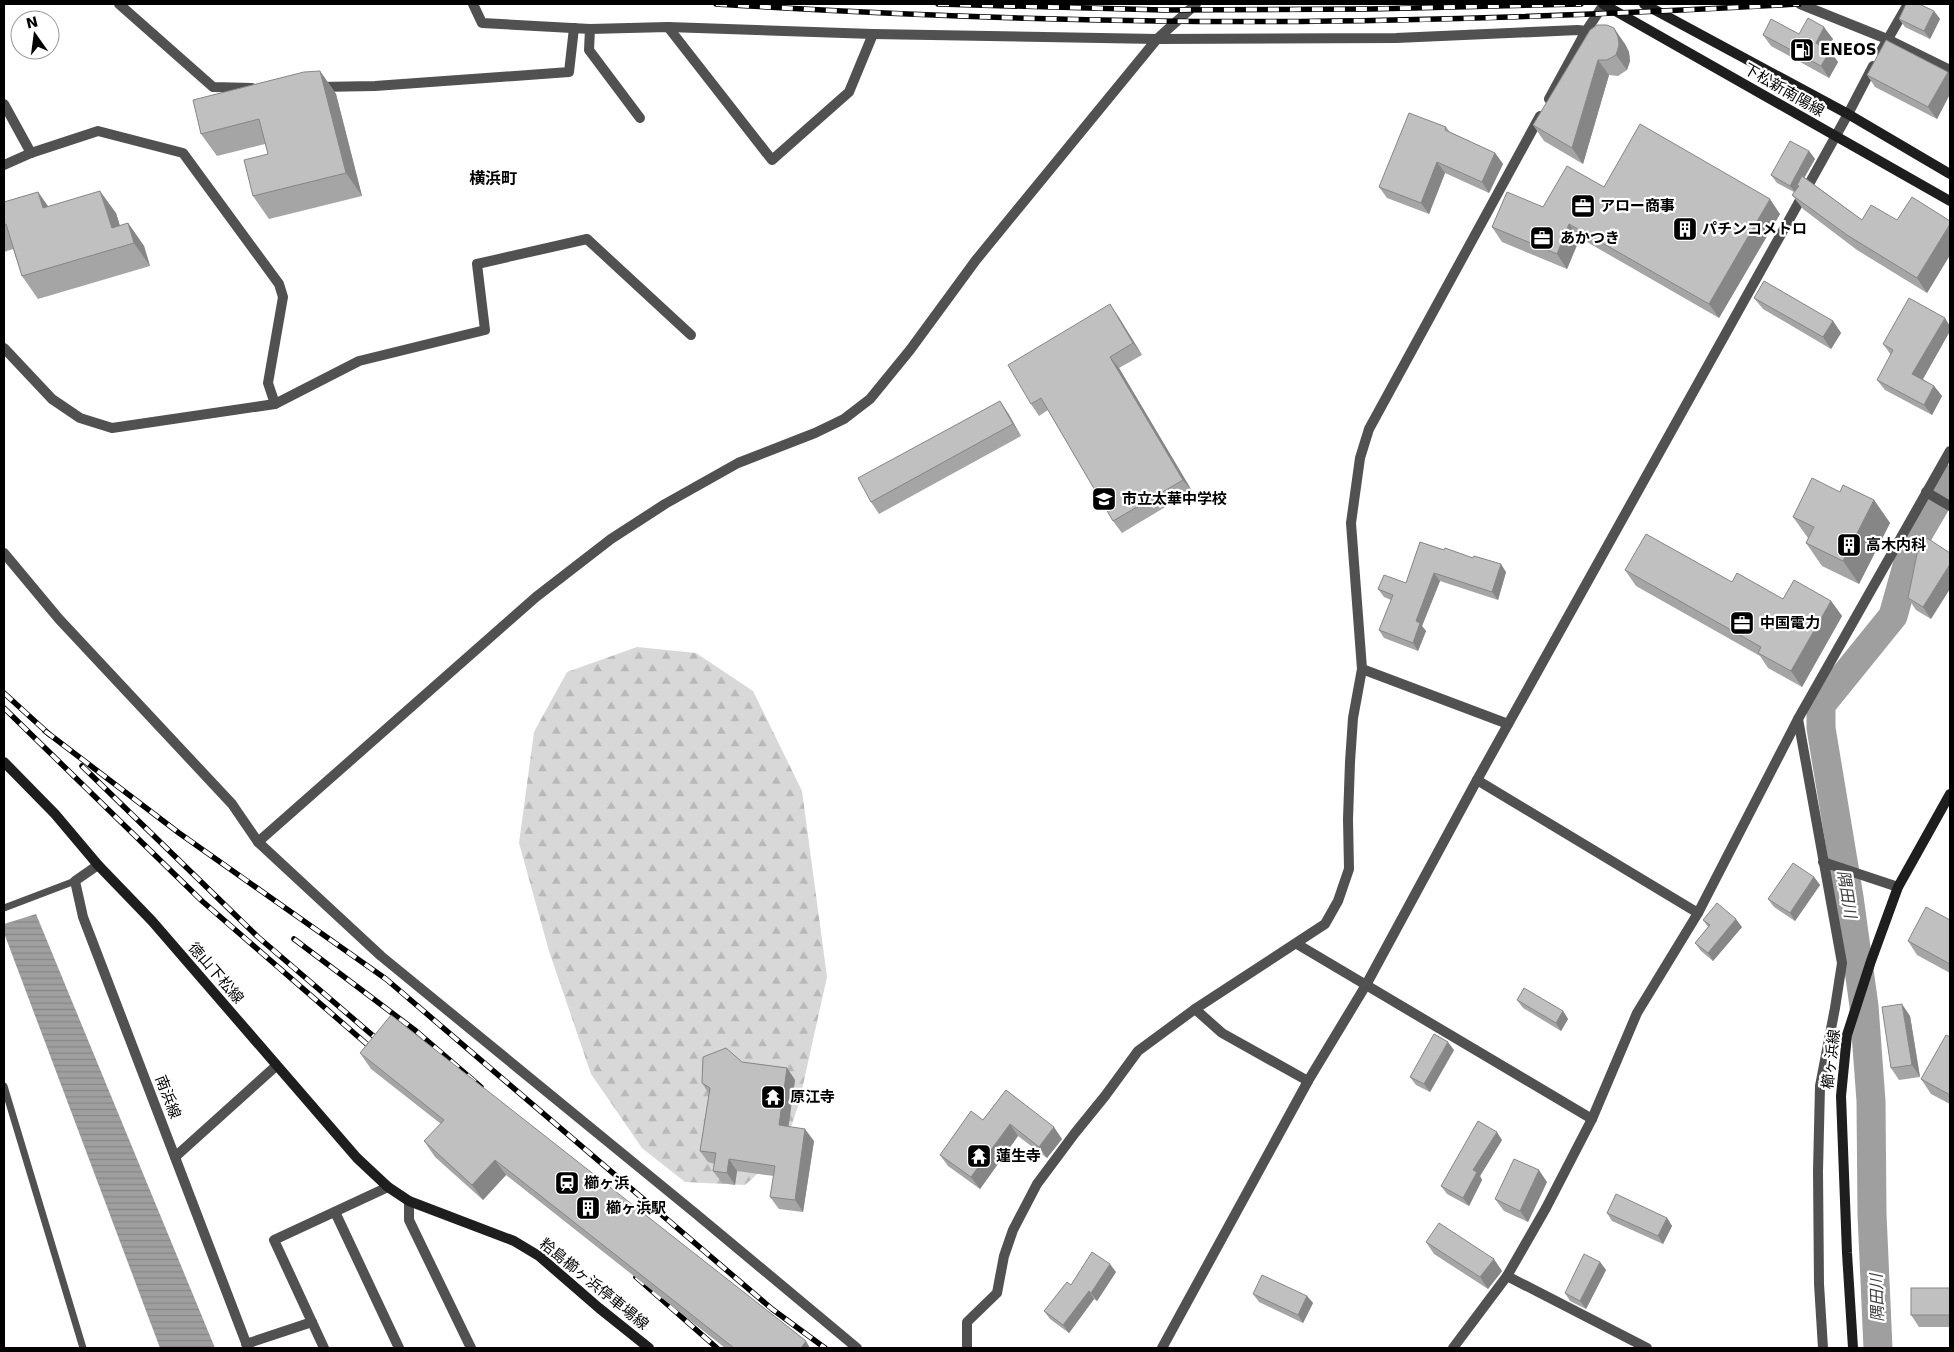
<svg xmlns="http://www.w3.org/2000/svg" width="1954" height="1352" font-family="'DejaVu Sans','Noto Sans JP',sans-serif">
<defs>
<pattern id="forest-firs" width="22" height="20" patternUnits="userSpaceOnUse" patternTransform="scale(1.25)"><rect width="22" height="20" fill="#d8d8d8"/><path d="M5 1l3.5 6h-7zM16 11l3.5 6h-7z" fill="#b8b8b8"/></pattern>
<pattern id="water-rules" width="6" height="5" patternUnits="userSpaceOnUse" patternTransform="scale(1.25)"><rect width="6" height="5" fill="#9f9f9f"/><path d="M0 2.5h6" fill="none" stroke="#878787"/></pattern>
</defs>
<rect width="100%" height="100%" fill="#fff"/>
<!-- forest -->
<path fill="url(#forest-firs)" d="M637 647 696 653 753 691 802 791 827 977 799 1103 783 1151 745 1185 685 1182 642 1148 591 1074 549 951 519 843 534 732 567 672Z"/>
<!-- water -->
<path fill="url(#water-rules)" d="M36 914 215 1348H160L4 933V924Z"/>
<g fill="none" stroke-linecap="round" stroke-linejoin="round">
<!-- river -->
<path stroke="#9f9f9f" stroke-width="29" d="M1878 1348 1872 1214 1871 1101 1864 1006 1849 897 1821 728V705L1893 616 1914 541 1950 479"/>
<!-- lane -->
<g stroke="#515151" stroke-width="7">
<path d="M4 908 75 881"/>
<path d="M4 1086 83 1348"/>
</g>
<!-- street -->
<g stroke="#515151" stroke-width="10">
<path d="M119 4 213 87 252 88"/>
<path d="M473 4 482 23 590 29 668 27 873 34 1157 39 1396 38 1578 30 1586 31"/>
<path d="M1800 4 1887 39 1950 70"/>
<path d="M668 27 772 160 849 92 873 34"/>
<path d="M590 29 589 50 640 118"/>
<path d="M1881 51 1908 4"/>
<path d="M319 87 375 86 569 72 574 28"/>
<path d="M1549 99 1586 31 1604 4"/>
<path d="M4 104 31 153"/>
<path d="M4 165 31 153 98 131 183 153 279 284 283 297 268 383 275 404 112 428 80 418 52 399 4 348"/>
<path d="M275 404 359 361 485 330 477 264 587 239 691 335"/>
<path d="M1926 492 1950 506"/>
<path d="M4 553 59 619 232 804 258 842 381 956 695 1213 857 1348"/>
<path d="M1362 669 1508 724"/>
<path d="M1798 719 1842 963 1835 1008 1820 1086 1818 1171 1819 1284 1823 1348"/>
<path d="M1477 780 1698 913"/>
<path d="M258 842 536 597 611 539 665 504 738 463 815 433 844 419 870 399 910 350 976 260 1157 39 1196 4"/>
<path d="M1823 862 1898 887"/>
<path d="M98 865 75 881 83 917 248 1348"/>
<path d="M1297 944 1592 1119"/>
<path d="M1195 1009 1222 1033 1308 1081"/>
<path d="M175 1157 276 1066"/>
<path d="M409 1201V1220L471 1348"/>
<path d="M335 1212 399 1348"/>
<path d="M1507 1276 1647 1348"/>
<path d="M246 1344 312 1322"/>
<path d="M324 1348 274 1240 388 1187"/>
<path d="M967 1348V1322L997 1293 1004 1256 1013 1230 1037 1184 1075 1133 1105 1096 1138 1051 1195 1009 1325 924 1338 901 1349 869 1348 819 1350 762 1353 718 1362 669 1351 523 1360 458 1369 429 1540 116"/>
<path d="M1162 1348 1308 1081 1366 985 1477 780 1848 114 1873 66"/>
<path d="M1453 1348 1507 1276 1546 1208 1592 1119 1637 1013 1698 913 1798 719 1950 451"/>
</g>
<!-- secondary -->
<g stroke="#1e1e1e" stroke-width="10">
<path d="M1603 4 1950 201"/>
<path d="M1644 4 1848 114 1950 174"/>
<path d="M4 762 55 814 98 865 152 921 357 1158 388 1187 409 1201 514 1241 539 1256 599 1308 649 1348"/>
<path d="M1853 1348 1847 1253 1841 1096 1847 1035 1871 961 1898 887 1950 794"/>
</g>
<defs>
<g id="rail">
<path d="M716 4C862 13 1009 19 1157 21 1371 24 1586 16 1799 4"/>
<path d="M938 4 1163 10 1371 9 1581 4"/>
<path d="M4 693 50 735"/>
<path d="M4 708 202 901 377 1053"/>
<path d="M45 731 179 833 386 979 772 1309 825 1348"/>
<path d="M82 766 258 937 385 1046"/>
<path d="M294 939 416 1031 481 1087"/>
<path d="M636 1277 717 1348"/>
</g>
</defs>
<!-- rail casing -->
<use href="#rail" stroke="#000" stroke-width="5.5"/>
<!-- rail -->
<use href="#rail" stroke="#fff" stroke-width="4" stroke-dasharray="11" stroke-linecap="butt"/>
</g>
<!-- wall -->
<g fill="#a5a5a5">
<path d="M1934 11 1940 19 1930 39 1905 27 1899 19Z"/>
<path d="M1607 25 1625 44 1629 52 1630 61 1627 70 1618 76 1609 75 1583 164 1544 141 1533 125Z"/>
<path d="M1799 34 1833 39 1827 49 1830 51 1838 62 1829 78 1771 46 1763 35Z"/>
<path d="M320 71 336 94 362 196 269 219 253 196 268 154 265 144 217 156 201 134Z"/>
<path d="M1948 72 1950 76V94L1937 119 1875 87 1867 75Z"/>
<path d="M1446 127 1450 132 1495 153 1503 164 1489 193 1445 173 1429 214 1387 198 1379 187Z"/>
<path d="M1809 151 1815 159 1804 177 1862 220 1950 221V255L1927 293 1857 250 1803 209 1792 195 1794 192 1777 183 1771 175Z"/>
<path d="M1604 187 1780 214 1719 318 1580 238 1567 269 1502 242 1492 227 1543 207Z"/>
<path d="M38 192 48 206 116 213 120 226 128 223 144 246 150 266 38 299 22 276 13 249 4 252V202Z"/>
<path d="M1754 298 1833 321 1841 333 1831 349 1763 309Z"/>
<path d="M1118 316 1142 355 1119 368 1192 491 1122 533 1113 521 1048 410 1039 416 1031 404Z"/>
<path d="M1950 326V331L1923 379 1934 386 1942 396 1932 415 1885 390 1877 380 1891 355 1883 344Z"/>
<path d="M1008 413 1021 436 879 514 871 502Z"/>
<path d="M1840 492 1874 500 1890 523 1859 584 1822 566 1806 543 1808 538 1793 517Z"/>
<path d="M1420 542 1506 572 1498 600 1440 581 1422 626 1426 631 1418 651 1384 638 1379 630 1391 600 1384 597 1378 589 1406 583Z"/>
<path d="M1917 554 1931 619 1916 610 1908 598Z"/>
<path d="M1625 570 1732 582 1783 599 1831 601 1842 616 1802 687 1768 668 1760 656 1636 586Z"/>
<path d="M1814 877 1820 885 1795 921 1774 907 1768 899Z"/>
<path d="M1703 920 1742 927 1713 961 1701 951 1695 943 1708 927Z"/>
<path d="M1950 920V973L1917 955 1908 941Z"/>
<path d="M1517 1000 1563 1011 1568 1019 1561 1031 1523 1008Z"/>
<path d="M1910 1016 1920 1077 1899 1080 1891 1068Z"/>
<path d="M1950 1037V1104L1931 1094 1921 1079Z"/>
<path d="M1454 1050 1430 1092 1416 1085 1410 1077Z"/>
<path d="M360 1053 810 1348H725L506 1175 483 1200 435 1157 424 1141 441 1124 371 1069Z"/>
<path d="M742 1062 787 1068 795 1080 788 1127 814 1141 803 1212 779 1209 770 1197 774 1176 737 1171 735 1185 722 1183 713 1171 715 1164 708 1162 700 1151 709 1094 702 1083Z"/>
<path d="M1006 1090 1062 1139 1047 1158 1018 1136 980 1189 948 1166 940 1155 983 1120Z"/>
<path d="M1502 1140 1480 1176 1482 1180 1469 1206 1447 1194 1441 1186Z"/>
<path d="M1547 1182 1528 1222 1504 1211 1495 1199Z"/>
<path d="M1607 1213 1667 1218 1672 1226 1663 1244 1612 1221Z"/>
<path d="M1426 1242 1502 1271 1488 1289 1434 1254Z"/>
<path d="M1600 1262 1606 1270 1586 1309 1570 1301 1565 1293Z"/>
<path d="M1116 1272 1097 1301 1094 1299 1069 1333 1050 1319 1044 1311 1071 1285Z"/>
<path d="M1950 1288V1327H1919L1911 1315Z"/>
<path d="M1253 1294 1307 1296 1313 1303 1303 1323 1259 1302Z"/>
</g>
<!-- shaded-wall -->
<g fill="#868686">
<path d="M1934 11 1940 19 1930 39 1924 31Z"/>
<path d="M1824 27 1833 39 1824 55 1816 43Z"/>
<path d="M1614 28 1625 44 1629 52 1630 61 1627 70 1616 55Z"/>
<path d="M1830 51 1838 62 1829 78 1821 66Z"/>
<path d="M1598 60 1609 75 1583 164 1572 148Z"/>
<path d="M320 71 336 94 362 196 346 173Z"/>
<path d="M1948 72 1950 76V94L1937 119 1928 107Z"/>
<path d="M1809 151 1815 159 1799 187 1797 185 1799 187 1796 193 1790 186Z"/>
<path d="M1495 153 1503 164 1489 193 1482 182Z"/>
<path d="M1437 162 1445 173 1429 214 1421 203Z"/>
<path d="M100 191 116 213 126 246 112 228Z"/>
<path d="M38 192 54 215 43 208Z"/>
<path d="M1770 199 1780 214 1719 318 1709 304Z"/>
<path d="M128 223 144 246 150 266 134 243Z"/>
<path d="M1569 224 1580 238 1567 269 1557 254Z"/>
<path d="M1950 224V255L1927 293 1917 278Z"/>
<path d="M1110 304 1118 316 1142 355 1133 343Z"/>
<path d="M1945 318 1950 326V331L1920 384 1912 374Z"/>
<path d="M1833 321 1841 333 1831 349 1823 337Z"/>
<path d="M1110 357 1119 368 1192 491 1183 480Z"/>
<path d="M1934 386 1942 396 1932 415 1924 405Z"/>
<path d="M1000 401 1008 413 1021 436 1013 424Z"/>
<path d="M1874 500 1890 523 1859 584 1843 561Z"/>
<path d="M1501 564 1506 572 1498 600 1492 592Z"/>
<path d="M1950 564V589L1931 619 1923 607Z"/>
<path d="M1434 573 1440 581 1422 626 1426 631 1418 651 1413 643 1416 621Z"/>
<path d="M1831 601 1842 616 1802 687 1791 671Z"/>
<path d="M1814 877 1820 885 1795 921 1790 913Z"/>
<path d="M1736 919 1742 927 1713 961 1708 953Z"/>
<path d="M1902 1004 1910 1016 1920 1077 1912 1065Z"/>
<path d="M1563 1011 1568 1019 1561 1031 1556 1023Z"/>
<path d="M1448 1042 1454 1050 1430 1092 1424 1084Z"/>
<path d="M787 1068 795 1080 787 1137 779 1125Z"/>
<path d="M1010 1124 1018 1136 980 1189 971 1177Z"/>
<path d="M1054 1127 1062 1139 1047 1158 1039 1147Z"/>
<path d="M805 1129 814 1141 803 1212 795 1200Z"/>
<path d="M1497 1132 1502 1140 1480 1176 1482 1180 1469 1206 1463 1198 1473 1170Z"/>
<path d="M729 1159 737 1171 735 1185 727 1173Z"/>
<path d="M495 1160 506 1175 483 1200 472 1185Z"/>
<path d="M1539 1170 1547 1182 1528 1222 1520 1211Z"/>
<path d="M1667 1218 1672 1226 1663 1244 1658 1236Z"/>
<path d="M1494 1259 1502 1271 1488 1289 1480 1277Z"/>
<path d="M1600 1262 1606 1270 1586 1309 1580 1301Z"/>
<path d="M1110 1264 1116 1272 1097 1301 1091 1293Z"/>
<path d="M1089 1291 1094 1299 1069 1333 1063 1325Z"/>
<path d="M1307 1296 1313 1303 1303 1323 1298 1315Z"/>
<path d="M806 1341 810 1348H801Z"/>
</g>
<!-- building -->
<g fill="#c0c0c0" stroke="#868686">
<path d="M1906 4H1919L1934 11 1924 31 1899 19Z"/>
<path d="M1808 18 1824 27 1816 43 1830 51 1821 66 1763 35 1771 19 1799 34Z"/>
<path d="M1597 25H1607L1614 28 1618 37 1619 45 1616 55 1607 60H1598L1572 148 1533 125 1590 30Z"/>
<path d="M1886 40 1948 72 1928 107 1867 75Z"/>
<path d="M320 71 346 173 253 196 244 160 268 154 259 119 201 134 193 100 304 72Z"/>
<path d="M1409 113 1446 127 1445 130 1495 153 1482 182 1437 162 1421 203 1379 187Z"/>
<path d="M1640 124 1770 199 1709 304 1569 224 1557 254 1492 227 1507 192 1543 207 1567 166 1604 187Z"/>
<path d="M1790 141 1809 151 1790 186 1771 175Z"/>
<path d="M1802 176 1862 220 1871 205 1897 220 1912 197 1950 221V224L1917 278 1847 235 1792 195 1799 186 1797 185Z"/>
<path d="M100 191 112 228 128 223 134 243 22 276 6 224H4V202L38 192 43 208Z"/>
<path d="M1764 281 1833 321 1823 337 1754 298Z"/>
<path d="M1909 298 1945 318 1912 374 1934 386 1924 405 1877 380 1893 350 1883 344Z"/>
<path d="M1110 304 1133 343 1110 357 1183 480 1113 521 1041 398 1031 404 1008 365Z"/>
<path d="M1000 401 1013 424 871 502 858 478Z"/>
<path d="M1812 478 1840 492 1843 485 1874 500 1843 561 1806 543 1814 527 1793 517Z"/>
<path d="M1646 534 1732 582 1737 573 1783 599 1794 580 1831 601 1791 671 1758 653 1761 647 1625 570Z"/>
<path d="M1927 538 1950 553V564L1923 607 1908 598 1917 554Z"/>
<path d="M1420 542 1444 550 1445 548 1473 558 1474 556 1501 564 1492 592 1434 573 1416 621 1420 623 1413 643 1379 630 1393 595 1378 589 1384 575 1406 583Z"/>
<path d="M1793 863 1814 877 1790 913 1768 899Z"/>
<path d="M1717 903 1736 919 1708 953 1695 943 1710 925 1703 920Z"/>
<path d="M1926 907 1950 920V964L1908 941Z"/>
<path d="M1524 988 1563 1011 1556 1023 1517 1000Z"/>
<path d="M1902 1004 1912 1065 1891 1068 1882 1007Z"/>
<path d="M391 1015 806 1341 801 1348H734L495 1160 472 1185 424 1141 444 1120 360 1053Z"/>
<path d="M1434 1034 1448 1042 1424 1084 1410 1077Z"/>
<path d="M1946 1035 1950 1037V1095L1921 1079Z"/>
<path d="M726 1048 742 1062 787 1068 779 1125 805 1129 795 1200 770 1197 775 1166 729 1159 727 1173 713 1171 716 1153 700 1151 710 1088 702 1083 703 1057Z"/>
<path d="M1006 1090 1054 1127 1039 1147 1010 1124 971 1177 940 1155 971 1111 983 1120Z"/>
<path d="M1478 1121 1497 1132 1473 1170 1477 1172 1463 1198 1441 1186Z"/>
<path d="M1514 1159 1539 1170 1520 1211 1495 1199Z"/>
<path d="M1616 1194 1667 1218 1658 1236 1607 1213Z"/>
<path d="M1439 1223 1494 1259 1480 1277 1426 1242Z"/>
<path d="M1092 1252 1110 1264 1091 1293 1089 1291 1063 1325 1044 1311 1067 1282 1071 1285Z"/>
<path d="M1584 1254 1600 1262 1580 1301 1565 1293Z"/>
<path d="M1262 1275 1307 1296 1298 1315 1253 1294Z"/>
<rect x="1911" y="1288" width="39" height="27"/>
</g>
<!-- icons -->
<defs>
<symbol id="fuel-square" viewBox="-11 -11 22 22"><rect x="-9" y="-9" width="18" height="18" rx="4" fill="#000" stroke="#fff"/><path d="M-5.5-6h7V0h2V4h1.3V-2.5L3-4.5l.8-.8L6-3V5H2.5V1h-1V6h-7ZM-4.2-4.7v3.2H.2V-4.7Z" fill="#fff"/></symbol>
<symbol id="office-square" viewBox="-11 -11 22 22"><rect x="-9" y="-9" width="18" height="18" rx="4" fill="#000" stroke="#fff"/><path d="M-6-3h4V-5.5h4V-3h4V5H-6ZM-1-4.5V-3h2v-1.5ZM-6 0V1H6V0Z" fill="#fff"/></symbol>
<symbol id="building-square" viewBox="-11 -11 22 22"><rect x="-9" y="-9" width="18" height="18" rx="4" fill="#000" stroke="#fff"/><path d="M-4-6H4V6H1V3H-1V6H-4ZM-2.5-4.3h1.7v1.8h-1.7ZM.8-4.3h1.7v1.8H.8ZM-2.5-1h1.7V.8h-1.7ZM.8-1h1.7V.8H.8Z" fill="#fff"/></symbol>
<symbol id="school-square" viewBox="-11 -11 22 22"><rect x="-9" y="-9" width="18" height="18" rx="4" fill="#000" stroke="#fff"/><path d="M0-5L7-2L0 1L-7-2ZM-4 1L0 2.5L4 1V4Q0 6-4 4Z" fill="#fff"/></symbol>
<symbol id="temple-square" viewBox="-11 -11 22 22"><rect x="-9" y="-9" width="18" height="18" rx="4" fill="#000" stroke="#fff"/><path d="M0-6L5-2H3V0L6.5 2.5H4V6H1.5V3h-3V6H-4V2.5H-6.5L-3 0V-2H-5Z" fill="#fff"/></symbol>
<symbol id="station-square" viewBox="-11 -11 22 22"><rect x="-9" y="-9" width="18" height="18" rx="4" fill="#000" stroke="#fff"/><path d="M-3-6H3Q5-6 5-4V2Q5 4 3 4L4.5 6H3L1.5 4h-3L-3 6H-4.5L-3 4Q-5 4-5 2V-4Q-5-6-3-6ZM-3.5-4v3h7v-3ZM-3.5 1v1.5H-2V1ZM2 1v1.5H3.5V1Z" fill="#fff"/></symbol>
</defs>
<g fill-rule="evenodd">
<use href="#fuel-square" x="1788" y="36" width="28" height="28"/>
<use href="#office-square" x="1569" y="192" width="28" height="28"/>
<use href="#building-square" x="1671" y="215" width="28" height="28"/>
<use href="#office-square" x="1528" y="224" width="28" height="28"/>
<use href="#school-square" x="1090" y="485" width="28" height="28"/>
<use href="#building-square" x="1835" y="531" width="28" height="28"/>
<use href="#office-square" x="1728" y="609" width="28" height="28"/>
<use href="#temple-square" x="759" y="1083" width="28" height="28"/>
<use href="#temple-square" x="965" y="1142" width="28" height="28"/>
<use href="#station-square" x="553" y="1169" width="28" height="28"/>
<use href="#building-square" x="574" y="1194" width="28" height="28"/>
</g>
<g text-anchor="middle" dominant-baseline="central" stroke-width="4.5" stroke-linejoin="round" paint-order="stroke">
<!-- poi labels -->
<g font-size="15" font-weight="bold" fill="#000" stroke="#fff" text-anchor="start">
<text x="1820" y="50">ENEOS</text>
<text x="1600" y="206">アロー商事</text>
<text x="1702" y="229">パチンコメトロ</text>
<text x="1560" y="238">あかつき</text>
<text x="1122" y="499">市立太華中学校</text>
<text x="1866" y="545">高木内科</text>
<text x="1760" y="623">中国電力</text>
<text x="790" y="1097">原江寺</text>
<text x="996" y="1156">蓮生寺</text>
<text x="584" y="1183">櫛ヶ浜</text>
<text x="606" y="1208">櫛ヶ浜駅</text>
</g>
<!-- street labels -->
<g font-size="15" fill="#000" stroke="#fff">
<text transform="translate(1784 90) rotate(30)">下松新南陽線</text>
<text transform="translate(216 973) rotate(49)">徳山下松線</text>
<text transform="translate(1831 1059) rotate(-83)">櫛ヶ浜線</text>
<text transform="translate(168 1097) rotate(69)">南浜線</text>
<text transform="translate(594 1284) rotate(39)">粭島櫛ヶ浜停車場線</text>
</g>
<!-- neighbourhood labels -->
<g font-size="16" font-weight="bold" fill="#000" stroke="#fff">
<text x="493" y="178">横浜町</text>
</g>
<!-- water labels -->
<g font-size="16" font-style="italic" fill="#404040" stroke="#fff">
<text transform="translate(1847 894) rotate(81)">隅田川</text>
<text transform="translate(1877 1298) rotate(-92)">隅田川</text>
</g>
</g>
<!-- border -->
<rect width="1954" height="1352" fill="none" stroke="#000000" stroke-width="10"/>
<!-- north arrow -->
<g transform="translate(35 35) rotate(346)"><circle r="24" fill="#ffffff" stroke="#999999"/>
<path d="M0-4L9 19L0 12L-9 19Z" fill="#000000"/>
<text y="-8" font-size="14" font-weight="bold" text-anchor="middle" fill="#000000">N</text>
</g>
</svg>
